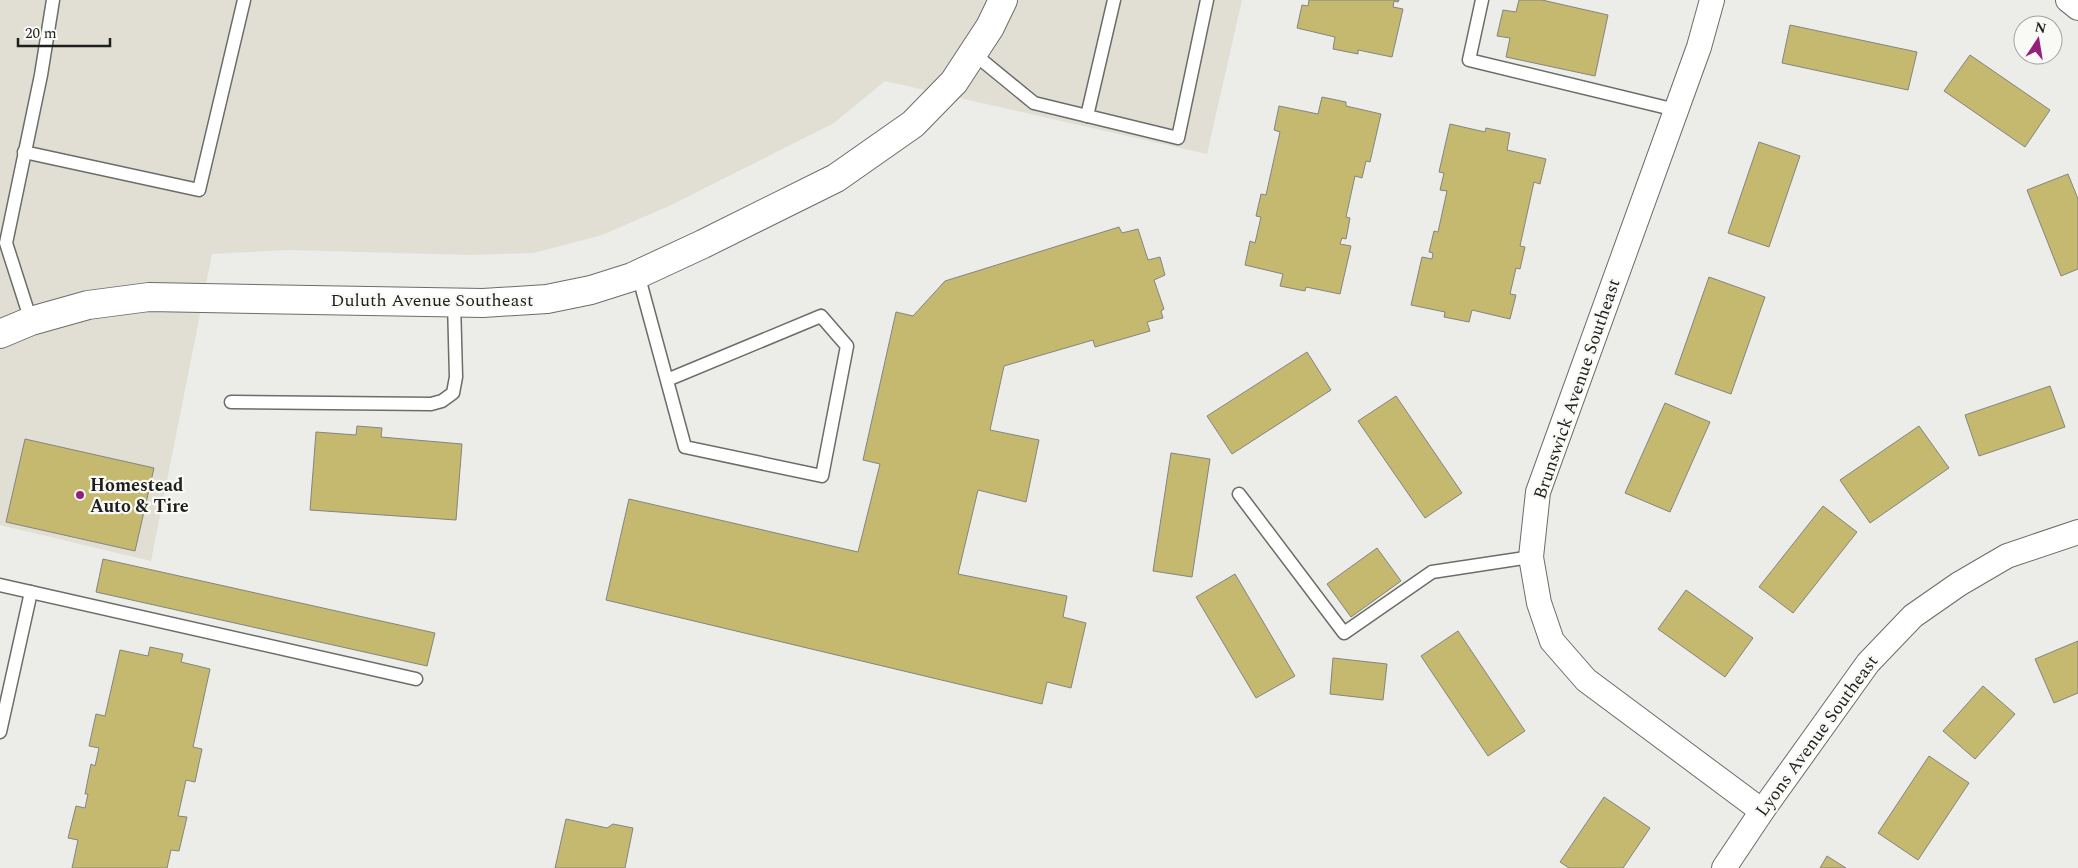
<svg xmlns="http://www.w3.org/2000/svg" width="2078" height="868" font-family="Spectral,serif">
<rect width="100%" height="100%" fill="#ecece8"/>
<!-- built -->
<path fill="#e1dfd4" d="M0 0H1242L1207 154 885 81 834 123 669 206 602 235 534 253 470 255 289 250 212 254 151 561 0 525Z"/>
<!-- building -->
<g fill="#c4b96e" stroke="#848481">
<path d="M1309 0H1399L1398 2 1394 1 1393 7 1403 9 1392 57 1358 50V54L1333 49 1335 37 1297 28 1302 5 1308 6Z"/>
<path d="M1519 0H1542L1608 15 1595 76 1506 57 1510 38 1497 36 1503 10 1516 12Z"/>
<path d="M1790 25 1917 52 1908 90 1782 63Z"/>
<path d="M1970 55 2050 110 2025 147 1944 91Z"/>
<path d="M1322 97 1346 102V106L1381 114 1370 162 1366 161 1362 178 1355 176 1346 217 1350 218 1346 239 1342 238 1340 244 1351 246 1340 294 1306 287 1305 291 1280 286 1283 274 1245 265 1250 241 1255 243 1261 217 1256 216 1261 194 1266 195 1280 132 1274 130 1279 106 1318 114Z"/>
<path d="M1450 124 1485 132 1486 128 1510 133 1507 150 1546 159 1540 184 1534 182 1520 246 1525 247 1520 269 1516 268 1510 294 1516 295 1510 319 1472 310 1469 322 1444 317 1445 312 1411 305 1422 257 1432 259 1433 253 1429 252 1434 231 1438 232 1447 191 1440 190 1444 173 1439 172Z"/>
<path d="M1759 142 1800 156 1769 247 1728 233Z"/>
<path d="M2068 174 2078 199V269L2061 276 2027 190Z"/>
<path d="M1119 227 1122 233 1138 229 1148 260 1160 257 1165 275 1154 280 1164 309 1161 311 1163 318 1147 322 1150 331 1095 347 1093 340 1004 366 990 430 1039 440 1026 502 978 490 958 574 1067 596 1063 617 1086 623 1071 688 1047 682 1042 704 606 600 629 499 858 552 880 464 863 460 896 312 913 316 945 281Z"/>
<path d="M1709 277 1765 297 1731 394 1675 374Z"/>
<path d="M1307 352 1331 390 1232 454 1207 416Z"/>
<path d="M2050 386 2065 427 1979 456 1965 415Z"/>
<path d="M1396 396 1462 493 1425 518 1358 421Z"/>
<path d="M1665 403 1710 422 1670 512 1625 493Z"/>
<path d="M357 426 382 428 381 437 462 444 456 520 310 510 316 432 356 435Z"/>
<path d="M1919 426 1949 468 1870 523 1840 480Z"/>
<path d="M25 439 154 468 135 551 6 522Z"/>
<path d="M1171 453 1210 459 1192 577 1153 571Z"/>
<path d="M1823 506 1857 532 1793 613 1759 587Z"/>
<path d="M1377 548 1401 581 1351 617 1327 584Z"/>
<path d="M103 559 435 633 427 666 96 592Z"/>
<path d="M1235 574 1295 676 1256 698 1196 597Z"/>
<path d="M1686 590 1753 638 1725 677 1658 629Z"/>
<path d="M1458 631 1525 731 1488 756 1421 656Z"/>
<path d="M2078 641V693L2054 703 2035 659Z"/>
<path d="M150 647 183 654 181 662 210 669 193 747 202 749 195 782 186 780 178 816 187 817 179 851 171 850 167 868H72L78 840 68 838 76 806 85 808 88 794H85L91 764 95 766 99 748 89 746 96 714 105 716 120 650 148 656Z"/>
<path d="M1333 658 1387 664 1383 700 1330 694Z"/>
<path d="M1983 686 2015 714 1975 759 1943 731Z"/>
<path d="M1929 756 1969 783 1918 860 1878 833Z"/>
<path d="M1604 797 1650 828 1623 868H1569L1560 862Z"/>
<path d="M566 819 607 828 613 824 633 828 625 868H555Z"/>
<path d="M1827 856 1846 868H1820Z"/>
</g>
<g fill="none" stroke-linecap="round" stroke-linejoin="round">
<defs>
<g id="service">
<path d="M1482 0 1469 60 1676 110"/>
<path d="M973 53 1034 103 1178 138 1207 0"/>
<path d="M1087 116 1114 0"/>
<path d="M24 152 199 190 244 0"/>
<path d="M638 274 685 447 822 476 847 346 821 316 667 380"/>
<path d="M31 321 6 243 41 75 53 0"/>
<path d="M231 402 431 404 442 401 453 393 456 377 454 302"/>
<path d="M1239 494 1344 633 1432 572 1531 557"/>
<path d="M0 585 416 679"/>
<path d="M0 732 31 592"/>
</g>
<g id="minor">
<path d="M1712 0 1699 47 1538 492 1531 557 1539 603 1552 641 1586 680 1762 811"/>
<path d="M2068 0 2078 8"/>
<path d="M1724 868 1762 811 1868 663 1913 616 1959 584 2007 556 2078 532"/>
</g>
<path id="tertiary" d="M0 334 31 321 88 305 149 297 483 303 547 299 591 290 632 277 703 244 836 178 913 124 954 82 990 27 1003 0"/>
</defs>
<!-- service casing -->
<use href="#service" stroke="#6c6c69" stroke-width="15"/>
<!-- minor casing -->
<use href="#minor" stroke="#6c6c69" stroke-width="26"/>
<!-- tertiary casing -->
<use href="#tertiary" stroke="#6c6c69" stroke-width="30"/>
<!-- service -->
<use href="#service" stroke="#fff" stroke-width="12"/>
<!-- minor -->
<use href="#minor" stroke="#fff" stroke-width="24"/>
<!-- tertiary -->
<use href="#tertiary" stroke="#fff" stroke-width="28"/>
</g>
<!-- markers -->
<circle fill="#961f7b" stroke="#f9f9f6" stroke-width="2" cx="80" cy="495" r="5"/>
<g text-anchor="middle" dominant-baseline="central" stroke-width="4.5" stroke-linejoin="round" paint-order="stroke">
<!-- street labels -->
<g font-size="18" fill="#1f1f1e" stroke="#f9f9f6">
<text x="432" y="300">Duluth Avenue Southeast</text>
<text transform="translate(1577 389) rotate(-71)">Brunswick Avenue Southeast</text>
<text transform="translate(1817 736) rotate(-54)">Lyons Avenue Southeast</text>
</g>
<!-- poi labels -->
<g font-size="18" font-weight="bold" fill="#1f1f1e" stroke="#f9f9f6" text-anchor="start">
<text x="90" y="485">Homestead<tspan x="90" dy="21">Auto &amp; Tire</tspan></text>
</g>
</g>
<!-- north arrow -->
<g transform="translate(2038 40) rotate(12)"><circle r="24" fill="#f9f9f6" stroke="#a2a2a0"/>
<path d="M0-4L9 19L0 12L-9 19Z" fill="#961f7b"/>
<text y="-8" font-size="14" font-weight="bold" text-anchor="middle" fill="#1f1f1e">N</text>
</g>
<!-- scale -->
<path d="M18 38v8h92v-8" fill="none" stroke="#1f1f1e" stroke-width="2.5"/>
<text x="25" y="38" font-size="15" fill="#1f1f1e" stroke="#f9f9f6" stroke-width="4" paint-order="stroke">20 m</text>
</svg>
